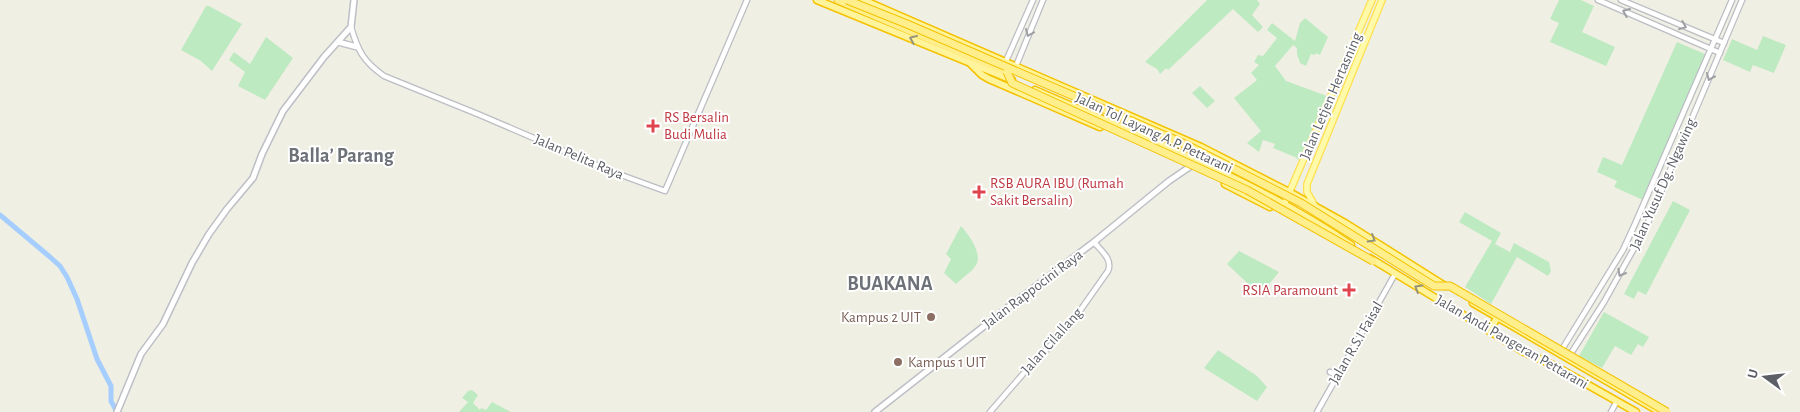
<svg xmlns="http://www.w3.org/2000/svg" width="1800" height="412" font-family="'Alegreya Sans',sans-serif">
<rect width="100%" height="100%" fill="#f0efe4"/>
<!-- green -->
<g fill="#beeac2">
<path d="M1207 0H1257L1260 4 1252 15 1263 27 1258 32 1233 9 1168 70 1166 68 1160 74 1157 69 1145 62Z"/>
<path d="M1559 0H1581L1594 6 1582 32 1615 47 1606 66 1550 42 1559 23 1550 19Z"/>
<path d="M206 6H209L242 24 212 71 201 61 181 50Z"/>
<path d="M1305 18 1328 37 1320 55 1316 53 1315 55 1311 54 1306 66 1300 63 1297 54V48L1293 45 1275 66 1286 81 1327 96 1300 161 1295 157 1273 148 1275 144 1263 140 1259 152 1247 143 1261 131 1234 98 1257 80 1251 73 1259 65 1254 62 1258 55 1263 56 1277 38 1267 30 1272 23 1295 41 1300 23Z"/>
<path d="M1763 36 1786 45 1774 73 1753 65 1750 72 1723 60 1732 39 1757 50Z"/>
<path d="M266 37 293 58 265 100 238 86 245 72 229 60 234 52 250 64Z"/>
<path d="M1677 42 1707 55 1643 200 1614 187 1617 181 1597 172 1603 157 1622 165Z"/>
<path d="M1200 86 1215 101 1207 108 1192 93Z"/>
<path d="M1673 201 1690 210 1646 295 1638 291 1634 299 1624 294Z"/>
<path d="M1465 212 1501 233 1495 244 1510 252 1514 243 1549 262 1551 271 1548 276 1517 257 1491 304 1465 287 1492 241 1459 222Z"/>
<path d="M961 226C968 234 983 253 976 265 974 270 961 279 956 284L944 273 951 259 946 254Z"/>
<path d="M1239 251 1279 272 1260 295 1227 264Z"/>
<path d="M1604 312 1649 337 1643 347 1638 344 1631 355 1615 346 1602 368 1579 356Z"/>
<path d="M1218 350 1257 376 1267 387 1257 401 1204 368Z"/>
<path d="M472 390 478 395 473 403 480 410 481 408 486 410 492 402 511 412H459L468 402 462 398 468 391Z"/>
</g>
<g fill="none" stroke-linecap="round" stroke-linejoin="round">
<!-- canal -->
<path stroke="#a5ceff" stroke-width="5" d="M0 215 50 257 60 266 67 277 77 299 97 359 111 386V401L117 412"/>
<defs>
<g id="tertiary">
<path d="M1598 0 1720 53"/>
<path d="M1621 0 1724 43"/>
<path d="M351 27C358 51 363 61 384 76L480 115 613 172 665 191 747 0"/>
<path d="M1006 61 1033 0"/>
<path d="M1016 66 1043 0"/>
<path d="M1561 351 1623 250 1635 224 1732 0"/>
<path d="M1568 358 1604 302 1647 225 1742 0"/>
<path d="M1330 372 1338 376"/>
<path d="M990 412 1023 374 1070 325 1108 271C1113 259 1101 251 1094 242"/>
<path d="M1317 412 1395 274"/>
<path d="M1611 412 1617 401"/>
</g>
<g id="secondary">
<path d="M338 42 357 47"/>
<path d="M117 412 141 354 163 324 192 263 209 234 227 209 253 178 262 154 283 111 324 57 351 27 354 0"/>
<path d="M875 412 1011 305 1094 242 1169 181 1191 166"/>
</g>
<g id="primary">
<path d="M1284 205 1372 0"/>
<path d="M1315 206 1307 192V184L1382 0"/>
</g>
<g id="trunk">
<path d="M817 0 1012 80"/>
<path d="M863 0 1201 147 1291 193 1345 223 1445 286"/>
<path d="M971 64 982 75 989 79 1100 127"/>
<path d="M1035 90C1142 137 1254 179 1351 245"/>
<path d="M1225 184 1270 207"/>
<path d="M1370 258 1524 352 1553 365 1636 412"/>
<path d="M1473 303 1660 412"/>
<path d="M1489 331 1497 318"/>
</g>
<path id="motorway" d="M838 0 1007 72"/>
</defs>
<!-- tertiary casing -->
<use href="#tertiary" stroke="#bbbdc4" stroke-width="7"/>
<!-- secondary casing -->
<use href="#secondary" stroke="#bcbfc6" stroke-width="8"/>
<!-- primary casing -->
<use href="#primary" stroke="#ffe04e" stroke-width="8"/>
<!-- trunk casing -->
<use href="#trunk" stroke="#f4c200" stroke-width="9"/>
<!-- motorway casing -->
<use href="#motorway" stroke="#f4c200" stroke-width="9"/>
<!-- tertiary -->
<use href="#tertiary" stroke="#fff" stroke-width="4.5"/>
<!-- secondary -->
<use href="#secondary" stroke="#fff" stroke-width="5"/>
<!-- primary -->
<use href="#primary" stroke="#fffaaa" stroke-width="5.5"/>
<!-- trunk -->
<use href="#trunk" stroke="#fff49b" stroke-width="6"/>
<!-- motorway -->
<use href="#motorway" stroke="#ffee8c" stroke-width="7"/>
<defs>
<g id="motorway-bridge">
<path d="M847 0 907 24 1187 145 1301 203 1434 286H1450L1667 412"/>
<path d="M1007 72 1012 83 1247 190 1373 261"/>
</g>
</defs>
<!-- motorway-bridge casing -->
<use href="#motorway-bridge" stroke="#f4c200" stroke-width="9" stroke-linecap="butt"/>
<!-- motorway-bridge -->
<use href="#motorway-bridge" stroke="#ffee8c" stroke-width="7"/>
</g>
<!-- one-way arrows -->
<defs><path id="oneway-chevron" d="M-2-3.5L2.5 0L-2 3.5" fill="none" stroke-width="1.6" stroke-linecap="round" stroke-linejoin="round" transform="scale(1.25)"/></defs>
<g stroke="#9d9fa3">
<use href="#oneway-chevron" transform="translate(1626 12) rotate(-157)"/>
<use href="#oneway-chevron" transform="translate(1683 26) rotate(22)"/>
<use href="#oneway-chevron" transform="translate(1029 33) rotate(113)"/>
<use href="#oneway-chevron" transform="translate(1710 77) rotate(112)"/>
<use href="#oneway-chevron" transform="translate(1621 273) rotate(120)"/>
</g>
<g stroke="#959379">
<use href="#oneway-chevron" transform="translate(913 39) rotate(-158)"/>
<use href="#oneway-chevron" transform="translate(1372 239) rotate(31)"/>
<use href="#oneway-chevron" transform="translate(1418 288) rotate(-149)"/>
</g>
<!-- markers -->
<g fill="#e0444e" stroke="#fff" stroke-width="2">
<path d="M650.5 118.5h5v5h5v5h-5v5h-5v-5h-5v-5h5z"/>
<path d="M976.5 184.5h5v5h5v5h-5v5h-5v-5h-5v-5h5z"/>
<path d="M1346.5 282.5h5v5h5v5h-5v5h-5v-5h-5v-5h5z"/>
</g>
<g fill="#8d6e63" stroke="#fff" stroke-width="2">
<circle cx="931" cy="317" r="5"/>
<circle cx="898" cy="362" r="5"/>
</g>
<g text-anchor="middle" dominant-baseline="central" stroke-width="4" stroke-linejoin="round" paint-order="stroke">
<!-- street labels -->
<g font-size="15" fill="#5c5f66" stroke="#fff">
<text transform="translate(1331 96) rotate(-67)">Jalan Letjen Hertasning</text>
<text transform="translate(1154 133) rotate(25)">Jalan Tol Layang A.P. Pettarani</text>
<text transform="translate(579 157) rotate(23)">Jalan Pelita Raya</text>
<text transform="translate(1663 184) rotate(-66)">Jalan Yusuf Dg. Ngawing</text>
<text transform="translate(1033 289) rotate(-37)">Jalan Rappocini Raya</text>
<text transform="translate(1052 341) rotate(-48)">Jalan Cilallang</text>
<text transform="translate(1512 342) rotate(30)">Jalan Andi Pangeran Pettarani</text>
<text transform="translate(1356 343) rotate(-60)">Jalan R.S.I Faisal</text>
</g>
<!-- health labels -->
<g font-size="15" fill="#be3a42" stroke="#fff" text-anchor="start">
<text x="664" y="117">RS Bersalin<tspan x="664" dy="17">Budi Mulia</tspan></text>
<text x="990" y="183">RSB AURA IBU (Rumah<tspan x="990" dy="17">Sakit Bersalin)</tspan></text>
<text x="1338" y="290" text-anchor="end">RSIA Paramount</text>
</g>
<!-- education labels -->
<g font-size="15" fill="#785e54" stroke="#fff" text-anchor="end">
<text x="921" y="317">Kampus 2 UIT</text>
<text x="908" y="362" text-anchor="start">Kampus 1 UIT</text>
</g>
<!-- district labels -->
<g font-size="20" font-weight="bold" fill="#6d7178" stroke="#fff">
<text x="341" y="156">Ballaʼ Parang</text>
<text x="890" y="284">BUAKANA</text>
</g>
</g>
<!-- north arrow -->
<g transform="translate(1765 377) rotate(285)" stroke="#ffffff" stroke-width="4" paint-order="stroke">
<path d="M0-4L9 19L0 12L-9 19Z" fill="#5c5f66"/>
<text y="-8" font-size="14" font-weight="bold" text-anchor="middle" fill="#5c5f66">U</text>
</g>
</svg>
